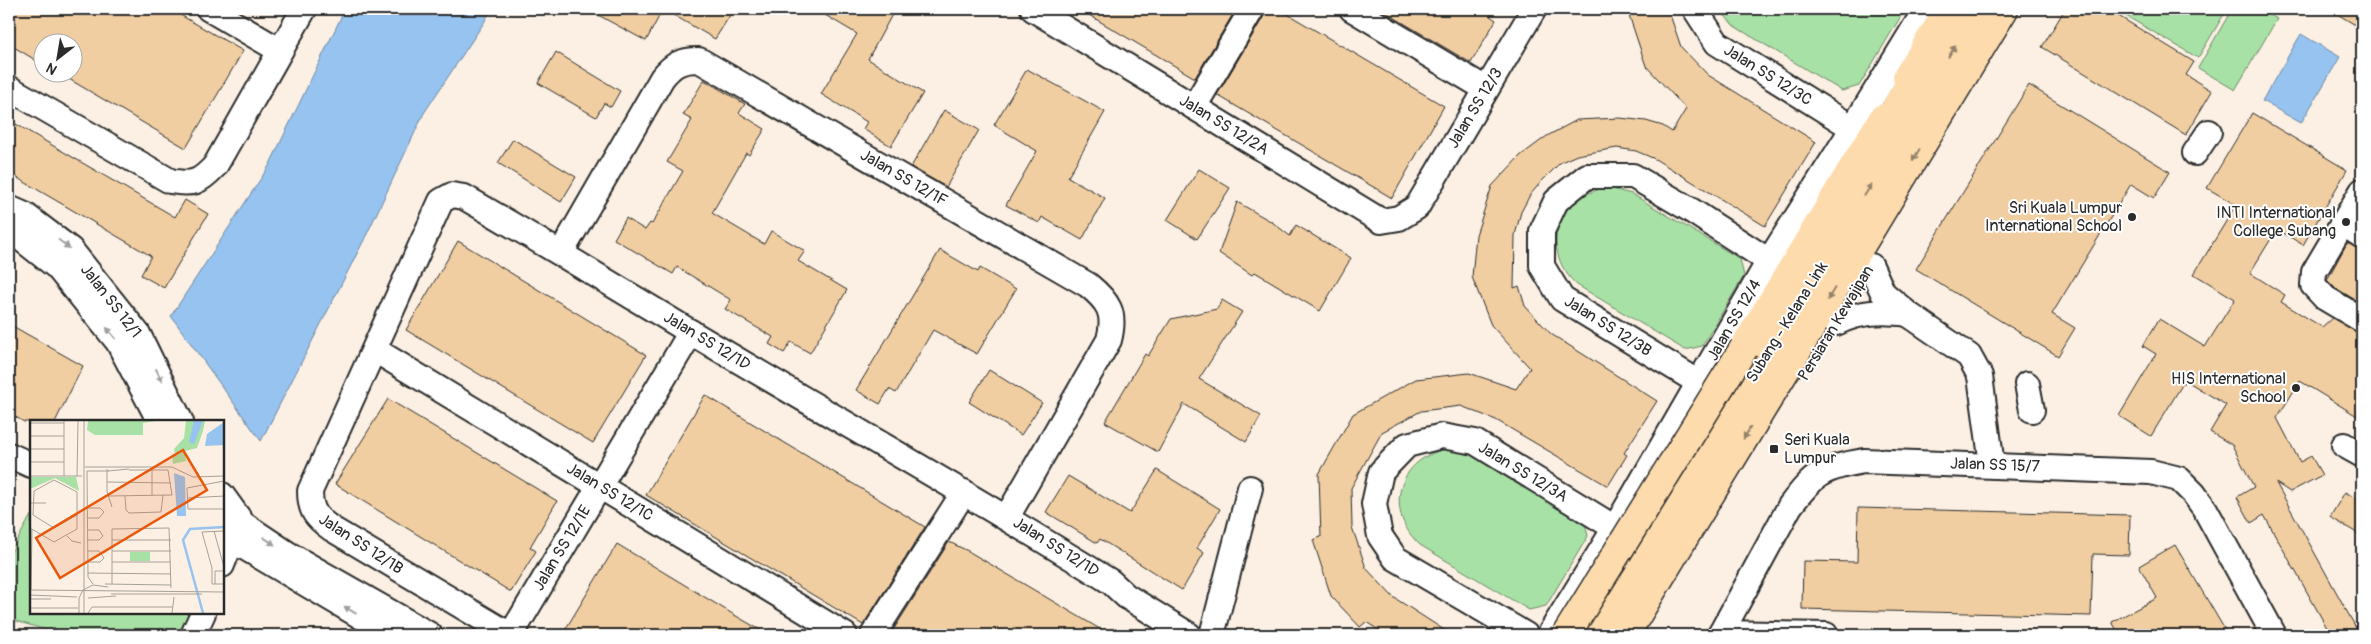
<svg xmlns="http://www.w3.org/2000/svg" width="2371" height="644" font-family="Pangolin,sans-serif">
<rect width="100%" height="100%" fill="#fbf0e3"/>
<filter id="ink" filterUnits="userSpaceOnUse"><feTurbulence type="fractalNoise" baseFrequency=".02" numOctaves="2"/><feDisplacementMap in="SourceGraphic" scale="10" xChannelSelector="R" yChannelSelector="G"/><feConvolveMatrix kernelMatrix="1 2 1 2 8 2 1 2 1" color-interpolation-filters="sRGB"/></filter>
<g filter="url(#ink)">
<!-- green -->
<g fill="#a8e1a6" stroke="#6a8668">
<path d="M1719 9H1899L1901 16 1859 86 1842 91 1734 26Z"/>
<path d="M2114 9H2227L2198 58Z"/>
<path d="M2232 9H2259L2277 19 2235 90 2198 68Z"/>
<path d="M1601 189H1612L1632 194 1740 259 1744 276 1702 346 1685 350 1577 285C1541 252 1553 201 1601 189Z"/>
<path d="M1455 448 1466 450 1584 519 1588 536 1546 606 1529 610 1420 545C1380 508 1401 452 1455 448Z"/>
<path d="M31 515V613H189L180 635H63L9 619V556Z"/>
</g>
<!-- water -->
<g fill="#97c3f0" stroke="#6c86a1">
<path d="M345 9H491L485 21 424 113 366 236 261 441 171 316 269 166Z"/>
<path d="M2301 34 2340 57 2301 123 2262 101Z"/>
</g>
<!-- building -->
<g fill="#f1cea2" stroke="#2b2b2b">
<path d="M9 9H170L243 51 186 148 57 72H72V42H42V64L9 44Z"/>
<path d="M587 9H663L646 41Z"/>
<path d="M663 9H734L715 39Z"/>
<path d="M815 9H895L868 59 923 93 891 146 863 129 867 122 821 94 857 34Z"/>
<path d="M1079 9H1236L1195 78Z"/>
<path d="M1266 9H1279L1444 106 1392 198 1217 95 1264 16Z"/>
<path d="M1380 9H1495L1490 16 1496 20 1471 63Z"/>
<path d="M1627 9H1668L1681 47 1708 75 1816 142 1765 226 1655 159 1636 151 1617 148 1577 155 1561 162 1542 181 1530 195 1521 212 1515 235 1514 288 1519 286 1525 306 1551 334 1657 401 1624 453 1627 455 1608 486 1496 420 1461 406 1421 411 1382 432 1351 488 1352 527 1366 568 1393 597 1452 635H1387L1366 622 1360 627 1331 596 1313 540 1321 537 1319 474 1353 414 1416 379 1469 373 1516 389 1530 368 1491 325 1472 277 1476 235 1492 186 1520 156 1547 136 1577 120 1620 118 1646 121 1663 126 1672 132 1686 109 1646 66Z"/>
<path d="M2065 9H2107L2194 62 2186 75 2212 91 2186 135 2042 47Z"/>
<path d="M2329 9H2362V29Z"/>
<path d="M556 52 620 91 611 107 604 103 596 117 538 83Z"/>
<path d="M1027 69 1105 112 1068 177 1105 198 1082 240 1042 217 1039 223 1006 205 1037 151 994 125Z"/>
<path d="M704 80 745 104 739 113 765 129 749 155 746 153 712 213 764 244 771 231 805 251 798 261 847 290 810 353 791 342 784 353 769 344 773 337 725 309 731 300 677 267 673 274 614 239 626 218 645 230 650 223 652 224 683 171 667 162 692 120 683 115Z"/>
<path d="M2029 85 2170 172 2154 198 2131 184 2052 314 2075 328 2058 356 1916 269Z"/>
<path d="M944 110 979 130 946 187 911 167Z"/>
<path d="M2252 113 2347 170 2303 245 2277 229 2250 273 2285 295 2281 302 2322 327 2332 318 2362 334V419L2300 381 2277 418 2300 462 2311 456 2322 475 2290 492 2276 483 2360 635H2331L2264 515 2251 523 2237 497 2254 487 2232 445 2210 432 2226 405 2185 380 2151 436 2119 416 2156 354 2143 346 2159 319 2205 347 2235 299 2194 274 2236 205 2207 188Z"/>
<path d="M9 120 175 217 185 200 208 214 164 288 141 275 151 256 9 173Z"/>
<path d="M513 139 576 177 561 202 498 163Z"/>
<path d="M1199 169 1230 188 1197 239 1167 220Z"/>
<path d="M1237 202 1272 222 1290 236 1296 225 1351 258 1320 311 1255 272 1252 275 1219 253Z"/>
<path d="M458 241 646 355 593 443 406 330Z"/>
<path d="M2347 243 2362 250V304L2334 287 2327 280Z"/>
<path d="M940 250 978 272 980 268 1016 289 977 354 933 330 896 393 889 389 880 404 856 390Z"/>
<path d="M1222 300 1242 312 1199 379 1261 416 1246 442 1184 404 1158 452 1105 422 1145 354 1148 356 1171 319 1217 309Z"/>
<path d="M9 324 83 366 55 422H24L9 413Z"/>
<path d="M989 370 1042 403 1021 435 969 402Z"/>
<path d="M705 395 925 527 863 625 646 495Z"/>
<path d="M388 399 557 501 530 547 536 551 511 592 335 484Z"/>
<path d="M1157 470 1220 509 1197 548 1204 553 1182 590 1100 539 1097 543 1046 512 1068 476 1130 513Z"/>
<path d="M2345 492 2362 502V536L2330 517Z"/>
<path d="M1858 508 2130 515 2129 555 2093 554 2091 616 1802 609 1803 561 1857 562Z"/>
<path d="M949 542 968 551 1110 635H898L892 632Z"/>
<path d="M617 544 731 613 769 635H575L565 630Z"/>
<path d="M2175 545 2228 635H2120L2112 622 2157 598 2139 566Z"/>
</g>
<g fill="none" stroke-linecap="round" stroke-linejoin="round">
<defs>
<g id="minor">
<path d="M209 9 279 50"/>
<path d="M1033 9 1381 221 1399 218 1417 207 1534 9"/>
<path d="M1352 9 1486 89"/>
<path d="M1695 9 1717 43 1853 128"/>
<path d="M9 88 170 181C193 185 199 183 215 166L304 9"/>
<path d="M1194 107 1252 9"/>
<path d="M2195 153 2209 132"/>
<path d="M2362 191 2314 272 2313 285 2325 298 2362 320"/>
<path d="M9 208 25 215 71 250 138 334 181 422"/>
<path d="M2342 223 2362 236"/>
<path d="M9 229 57 267 118 342 160 422"/>
<path d="M561 253 662 78C673 64 681 60 699 60L1088 285C1109 302 1116 313 1109 340L1007 517"/>
<path d="M1871 266 1883 293 1908 314 1969 356 1980 376 1992 465"/>
<path d="M1836 323C1860 311 1882 311 1908 314"/>
<path d="M375 350 845 635"/>
<path d="M1698 382 1562 299 1542 266V231L1556 201 1587 176H1633L1689 209 1769 261"/>
<path d="M2027 384 2032 410"/>
<path d="M2344 445 2362 455"/>
<path d="M9 455 31 465"/>
<path d="M222 495 243 524 288 554 430 635"/>
<path d="M222 531 232 540 392 635"/>
<path d="M222 565 232 540 241 528"/>
<path d="M1721 633 1826 635"/>
<path d="M193 635 203 613"/>
<path d="M510 635 332 529C316 518 310 511 310 491L441 201 452 195 464 197C541 241 616 287 692 333 831 416 973 496 1111 582L1126 596 1189 635"/>
<path d="M511 635 691 332"/>
<path d="M873 635 964 492"/>
<path d="M1212 635 1250 488"/>
<path d="M1526 635 1395 558 1380 536 1374 504 1381 472 1407 445 1442 436 1475 442 1615 528"/>
<path d="M1549 635 1615 528 1769 261 1853 128 1926 9"/>
<path d="M1720 635 1790 506C1815 473 1823 468 1864 461L2151 472 2179 479 2194 494 2205 509 2274 635"/>
</g>
<g id="major">
<path d="M1907 77 1949 9"/>
<path d="M1878 138 1922 63"/>
<path d="M1744 348 1883 118"/>
<path d="M1596 635 1653 537 1978 9"/>
<path d="M1625 635 2004 9"/>
</g>
</defs>
<!-- minor casing -->
<use href="#minor" stroke="#2b2b2b" stroke-width="28"/>
<!-- major casing -->
<use href="#major" stroke="#2b2b2b" stroke-width="31"/>
<!-- minor -->
<use href="#minor" stroke="#fff" stroke-width="24"/>
<!-- major -->
<use href="#major" stroke="#fedbac" stroke-width="28"/>
<defs>
<path id="major-bridge" d="M1566 635 1744 348"/>
</defs>
<!-- major-bridge casing -->
<use href="#major-bridge" stroke="#2b2b2b" stroke-width="31" stroke-linecap="butt"/>
<!-- major-bridge -->
<use href="#major-bridge" stroke="#fedbac" stroke-width="28"/>
</g>
<!-- one-way arrows -->
<defs><path id="oneway-solid" d="M-6-.8H1V-3.2L6.5 0L1 3.2V.8H-6Z" transform="scale(1.25)"/></defs>
<g fill="#94836c">
<use href="#oneway-solid" transform="translate(1952 51) rotate(-59)"/>
<use href="#oneway-solid" transform="translate(1916 155) rotate(121)"/>
<use href="#oneway-solid" transform="translate(1868 190) rotate(-58)"/>
<use href="#oneway-solid" transform="translate(1831 294) rotate(121)"/>
<use href="#oneway-solid" transform="translate(1747 433) rotate(121)"/>
</g>
<g fill="#a0a0a0">
<use href="#oneway-solid" transform="translate(64 244) rotate(37)"/>
<use href="#oneway-solid" transform="translate(111 333) rotate(-130)"/>
<use href="#oneway-solid" transform="translate(159 375) rotate(64)"/>
<use href="#oneway-solid" transform="translate(269 541) rotate(34)"/>
<use href="#oneway-solid" transform="translate(350 610) rotate(-149)"/>
</g>
</g>
<!-- markers -->
<g fill="#2b2b2b" stroke="#fff" stroke-width="2">
<circle cx="2132" cy="217" r="5"/>
<circle cx="2346" cy="222" r="5"/>
<circle cx="2296" cy="388" r="5"/>
<rect x="1769" y="444" width="10" height="10" rx="2.5"/>
</g>
<g text-anchor="middle" dominant-baseline="central" stroke-width="4" stroke-linejoin="round" paint-order="stroke">
<!-- street labels -->
<g font-size="16" fill="#2b2b2b" stroke="#fff">
<text transform="translate(1768 75) rotate(32)">Jalan SS 12/3C</text>
<text transform="translate(1475 108) rotate(-59)">Jalan SS 12/3</text>
<text transform="translate(1224 125) rotate(31)">Jalan SS 12/2A</text>
<text transform="translate(904 178) rotate(30)">Jalan SS 12/1F</text>
<text transform="translate(111 301) rotate(52)">Jalan SS 12/1</text>
<text transform="translate(1734 320) rotate(-60)">Jalan SS 12/4</text>
<text transform="translate(1787 322) rotate(-58)">Subang - Kelana Link</text>
<text transform="translate(1836 323) rotate(-59)">Persiaran Kewajipan</text>
<text transform="translate(1608 326) rotate(32)">Jalan SS 12/3B</text>
<text transform="translate(707 341) rotate(31)">Jalan SS 12/1D</text>
<text transform="translate(1995 465) rotate(2)">Jalan SS 15/7</text>
<text transform="translate(1523 472) rotate(31)">Jalan SS 12/3A</text>
<text transform="translate(610 492) rotate(31)">Jalan SS 12/1C</text>
<text transform="translate(361 544) rotate(33)">Jalan SS 12/1B</text>
<text transform="translate(1056 547) rotate(32)">Jalan SS 12/1D</text>
<text transform="translate(562 548) rotate(-59)">Jalan SS 12/1E</text>
</g>
<!-- poi labels -->
<g font-size="16" fill="#2b2b2b" stroke="#fff" text-anchor="end">
<text x="2122" y="208">Sri Kuala Lumpur<tspan x="2122" dy="18">International School</tspan></text>
<text x="2336" y="213">INTI International<tspan x="2336" dy="18">College Subang</tspan></text>
<text x="2286" y="379">HIS International<tspan x="2286" dy="18">School</tspan></text>
<text x="1784" y="440" text-anchor="start">Seri Kuala<tspan x="1784" dy="18">Lumpur</tspan></text>
</g>
</g>
<!-- overview -->
<g transform="translate(30 420)">
<rect width="194" height="194" fill="#fbf0e3"/>
<path d="M58 1H126L113 3V15H65L57 10ZM156 1H175L173 11 167 28 155 31 156 41 143 44 142 35 151 33 145 34 144 29 154 18ZM0 57H46L49 71 25 58 0 69ZM100 132H120V141H100Z" fill="#a8e1a6"/>
<path d="M164 1H173L164 24 159 22ZM194 2V25L175 26 177 14ZM144 53 155 57 156 96H147Z" fill="#97c3f0"/>
<path fill="none" stroke="#97c3f0" stroke-width="2.5" d="M173 193 153 120 160 109 194 107"/>
<path fill="none" stroke="#a8a199" stroke-width="1" d="M0 3H34M0 16H34M0 29H34M0 42H34M55 47H142L163 57 194 56M77 49V72L82 87M122 49V75M78 51 99 49M0 56H52M34 56V1M47 56 48 1M194 61 157 68 158 89H194M77 62 141 63M78 76 142 75 138 50H99M95 76 96 90 99 93 131 92 133 75M158 78 194 76M0 83H16M57 98H69L74 92 70 88H58M0 108 24 122 47 109V72L24 60 4 71 3 95 24 108 47 95M58 110H69L73 116 69 120H58M184 111 194 147M194 111 172 112 182 148V164H194M37 116 42 121 51 123M82 120H141M82 131H141M58 142H70L74 138 69 131H58M82 142H141M58 153 141 154M63 164 58 157 57 51H79M75 164 141 165M82 164V109L139 108 141 168M185 164V151H194M1 169 2 110M0 170 194 172M81 174H172M0 175 47 177M58 178 86 176M0 179H21M0 188H48M49 193V178L53 170 63 165 78 167M54 193V1M58 193 62 187H142M142 193 144 177"/>
<path fill="#e8590c" fill-opacity="0.15" stroke="#e8590c" stroke-width="2.5" d="M153 30 177 70 30 158 6 118Z"/>
<rect width="194" height="194" fill="none" stroke="#2b2b2b" stroke-width="2.5"/>
</g>
<!-- margin -->
<rect width="2371" height="644" fill="none" stroke="#fff" stroke-width="30"/>
<rect x="15" y="15" width="2341" height="614" fill="none" stroke="#2b2b2b" stroke-width="2" filter="url(#ink)"/>
<!-- north arrow -->
<g transform="translate(58 58) rotate(211)"><circle r="24" fill="#ffffff" stroke="#aaaaaa"/>
<path d="M0-4L9 19L0 12L-9 19Z" fill="#2b2b2b"/>
<text y="-8" font-size="14" font-weight="bold" text-anchor="middle" fill="#2b2b2b">N</text>
</g>
</svg>
